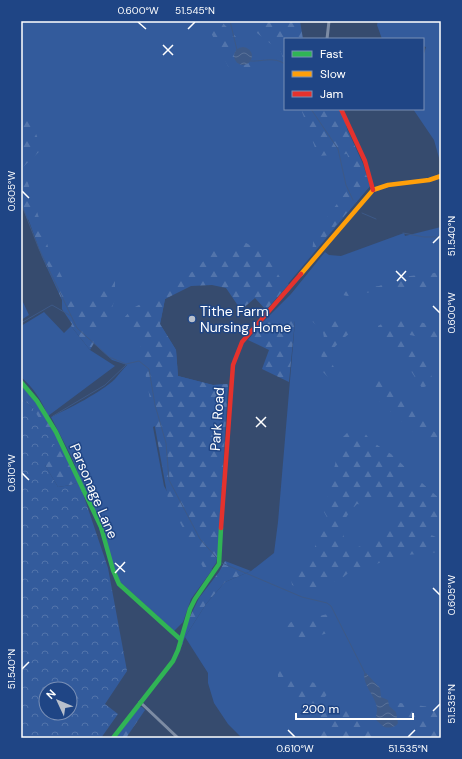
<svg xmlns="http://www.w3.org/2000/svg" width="462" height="759" font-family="'DM Sans',sans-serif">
<defs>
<pattern id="forest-firs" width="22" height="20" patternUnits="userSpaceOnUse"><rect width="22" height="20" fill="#335b9c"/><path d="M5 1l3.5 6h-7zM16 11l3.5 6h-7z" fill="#5274ab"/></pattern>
<pattern id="park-crowns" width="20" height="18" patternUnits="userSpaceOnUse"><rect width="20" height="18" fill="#335b9c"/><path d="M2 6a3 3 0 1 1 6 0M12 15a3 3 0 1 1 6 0" fill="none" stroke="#5274ab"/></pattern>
<pattern id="water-waves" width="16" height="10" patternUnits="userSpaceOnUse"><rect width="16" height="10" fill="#3d5987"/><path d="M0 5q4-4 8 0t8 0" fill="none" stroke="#5a7299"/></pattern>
</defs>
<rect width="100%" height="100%" fill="#364b6e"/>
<!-- grass -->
<g fill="#335b9c">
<path d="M21 21H281L285 44V109H341L345 119 350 147 370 186 281 292 204 276 165 299 160 324 176 350 178 376 213 385 228 384V390L153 427 164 486 212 570 191 599 183 622 174 631 118 580 89 500 71 456 51 417C70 408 100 393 115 379 119 374 123 369 127 365L112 360 76 327 29 220 27 219 21 203Z"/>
<path d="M378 21H441V165L434 140 413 109H423V57L426 47 423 46V39H382L377 25Z"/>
<path d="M441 227V738H242L228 724 214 703 208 683V673L185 637 206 604 225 582 251 571 274 553 278 522 295 321 262 323 291 294 325 252 329 255 341 256 404 233 405 236Z"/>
<path d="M21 298 29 315 21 320Z"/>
<path d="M44 312 64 333 71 326 90 350 115 366 48 416C42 401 33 387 21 377V326Z"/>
</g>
<!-- forest -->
<g fill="url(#forest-firs)" fill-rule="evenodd">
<path d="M210 21H221L239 40 256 70 229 68 207 25Z"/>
<path d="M250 21H300L303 39H285V64L281 52 257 33Z"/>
<path d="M21 107 31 121 42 149 23 167 50 253 76 305 90 299 103 284 115 278V299L108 319 90 350 71 326 72 324 62 309V300L42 257 21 199Z"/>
<path d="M301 109H338L363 164 370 186 312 253 314 234 356 179 347 154 318 156Z"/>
<path d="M241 240 265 254 281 279 289 284 266 310 255 298 241 310 226 288 212 285 191 286 165 299 160 324 176 350 178 376 213 385 228 384 218 554 216 563 207 575 168 499 140 344 123 319 133 308 160 294 172 282 194 271 215 249 224 258Z"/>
<path d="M441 272V288H396L347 296 339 294 352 289 379 286 403 277Z"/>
<path d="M313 316H318L332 324 339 316 344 318 351 332C344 338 332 347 330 356 330 361 334 367 336 371L328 377 323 372 321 352 324 338 323 332 312 321Z"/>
<path d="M398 317 441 327V349C429 339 416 335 400 334L428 361 433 383 422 388 407 365 379 339 378 326 385 322Z"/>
<path d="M295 320 289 382 262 369 269 350 248 340 262 323Z"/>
<path d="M389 379 430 429 441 436V454L418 436 382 404 375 396 369 382Z"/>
<path d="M21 385 36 402 55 433 79 482 71 485 58 487 45 465 33 408 21 398Z"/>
<path d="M351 429H358L364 432 371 441 391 454 405 467 403 472 411 482 422 483 441 500V517L432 520 427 533 438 538 441 541V552L406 555 387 560 363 569 352 570 341 579 315 588 307 590 292 585 291 578 299 567 308 565 316 544 329 521 324 512 337 456 343 437ZM380 489 401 516 370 543 349 550C339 528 340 522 357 504L364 505Z"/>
<path d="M225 561 251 571 225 582 206 604 185 637 181 648 185 627 199 598 219 572Z"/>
<path d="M328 614 332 632 294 642 287 637 283 629 291 622Z"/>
<path d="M278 668 293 677 333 688 324 698 329 710 344 709 380 738H310L317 736 321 717 278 681Z"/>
<path d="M393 702 430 707 441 712V738H422Z"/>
<path d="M139 707H142L145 710 126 738H116Z"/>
</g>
<!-- park -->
<path fill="url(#park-crowns)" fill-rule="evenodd" d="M21 398 33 408 59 452 45 465 58 487 71 485 79 482 108 568 127 671 105 704 118 714 101 738H21ZM46 689H70V713H46Z"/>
<!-- water -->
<g fill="url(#water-waves)">
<circle cx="243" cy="56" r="9"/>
<path d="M366 673 380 688 381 697 388 700 389 706 396 712 398 723C395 728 389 728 384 727L376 720C376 715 378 709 376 704 372 692 364 686 364 674Z"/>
</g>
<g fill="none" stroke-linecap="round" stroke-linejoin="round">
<!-- stream -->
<g stroke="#3d5987" stroke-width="1">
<path d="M230 21 237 50"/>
<path d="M250 61C262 62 274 56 285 64"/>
<path d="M311 109 338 149 346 185 353 200"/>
<path d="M21 203 39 249 77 328 109 357 126 364 139 361 149 369 155 405 166 443 169 480 200 539 216 557"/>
<path d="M362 213 376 219"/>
<path d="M403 233 424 237H441"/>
<path d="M21 323 52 305 71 316"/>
<path d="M53 416 105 385 126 365"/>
<path d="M222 563 302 597 327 603 331 606 366 675"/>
</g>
<!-- street -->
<g stroke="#7d8ca4" stroke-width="3">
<path d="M327 39 329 21"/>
<path d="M140 702 178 738"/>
</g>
<!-- fast -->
<g stroke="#30b455" stroke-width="4.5">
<path d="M21 382 37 401 56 432 101 527 113 570 119 584 180 639"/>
<path d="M113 738 173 661 178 650 190 609 195 599 219 564 221 528"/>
</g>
<!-- slow -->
<path stroke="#ff9f0a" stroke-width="4.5" d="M301 274 373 190 388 185 429 180 441 176"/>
<!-- jam -->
<g stroke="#e5322d" stroke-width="4.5">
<path d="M341 109 365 161 373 190"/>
<path d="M221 528 233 365 242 342 301 274"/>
</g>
</g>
<!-- ticks -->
<path fill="none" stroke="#fff" stroke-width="1.5" d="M138 22 146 29M188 29 195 22M163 45 173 55M163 55 173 45M22 191 29 198M433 243 440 236M396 271 406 281M397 281 406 271M433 306 440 313M256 417 266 427M256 427 266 417M22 473 29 480M115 563 125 572M115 573 125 562M433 588 440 595M22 669 29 662M433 711 440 704M288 730 295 737M408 737 415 730"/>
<!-- markers -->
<circle fill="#b9c0cc" stroke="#1f4585" stroke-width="1.5" cx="192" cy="319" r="4"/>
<g text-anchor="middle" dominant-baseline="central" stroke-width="3" stroke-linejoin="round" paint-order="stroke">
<!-- poi labels -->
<g font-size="14" fill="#fff" stroke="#1f4585" text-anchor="start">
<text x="200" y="311">Tithe Farm<tspan x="200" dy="16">Nursing Home</tspan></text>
</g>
<!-- street labels -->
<g font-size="14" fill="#fff" stroke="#1f4585">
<text transform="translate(217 419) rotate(-86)">Park Road</text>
<text transform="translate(94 491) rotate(67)">Parsonage Lane</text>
</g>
</g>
<!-- border -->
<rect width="462" height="759" fill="none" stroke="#1f4585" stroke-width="44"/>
<!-- legend -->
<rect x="284" y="38" width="140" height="72" fill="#1f4585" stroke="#798fb6"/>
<rect x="292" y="51" width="20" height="6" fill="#30b455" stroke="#798fb6"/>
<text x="320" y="58" font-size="12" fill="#ffffff">Fast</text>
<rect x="292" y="71" width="20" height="6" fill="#ff9f0a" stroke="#798fb6"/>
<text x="320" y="78" font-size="12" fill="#ffffff">Slow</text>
<rect x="292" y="91" width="20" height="6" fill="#e5322d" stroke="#798fb6"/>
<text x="320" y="98" font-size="12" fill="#ffffff">Jam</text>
<!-- north arrow -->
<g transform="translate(58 701) rotate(314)"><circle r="19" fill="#1f4585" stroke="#798fb6"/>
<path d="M0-3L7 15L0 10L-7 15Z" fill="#b9c0cc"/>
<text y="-6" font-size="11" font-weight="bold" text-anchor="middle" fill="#ffffff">N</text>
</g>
<!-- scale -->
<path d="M296 713v6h117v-6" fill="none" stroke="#ffffff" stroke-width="2"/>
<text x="302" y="713" font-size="12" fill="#ffffff" stroke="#1f4585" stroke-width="3" paint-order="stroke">200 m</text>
<rect x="22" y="22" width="418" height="715" fill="none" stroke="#fff" stroke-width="1.5"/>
<g font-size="10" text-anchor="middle" fill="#fff">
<text x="138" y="14">0.600°W</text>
<text x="195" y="14">51.545°N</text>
<text transform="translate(11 191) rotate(-90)" y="4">0.605°W</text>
<text transform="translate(451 236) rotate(-90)" y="4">51.540°N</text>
<text transform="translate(451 313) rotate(-90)" y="4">0.600°W</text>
<text transform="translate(11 473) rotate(-90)" y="4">0.610°W</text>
<text transform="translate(451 595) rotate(-90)" y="4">0.605°W</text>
<text transform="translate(11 669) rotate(-90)" y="4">51.540°N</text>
<text transform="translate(451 704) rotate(-90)" y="4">51.535°N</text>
<text x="295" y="752">0.610°W</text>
<text x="408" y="752">51.535°N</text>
</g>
</svg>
